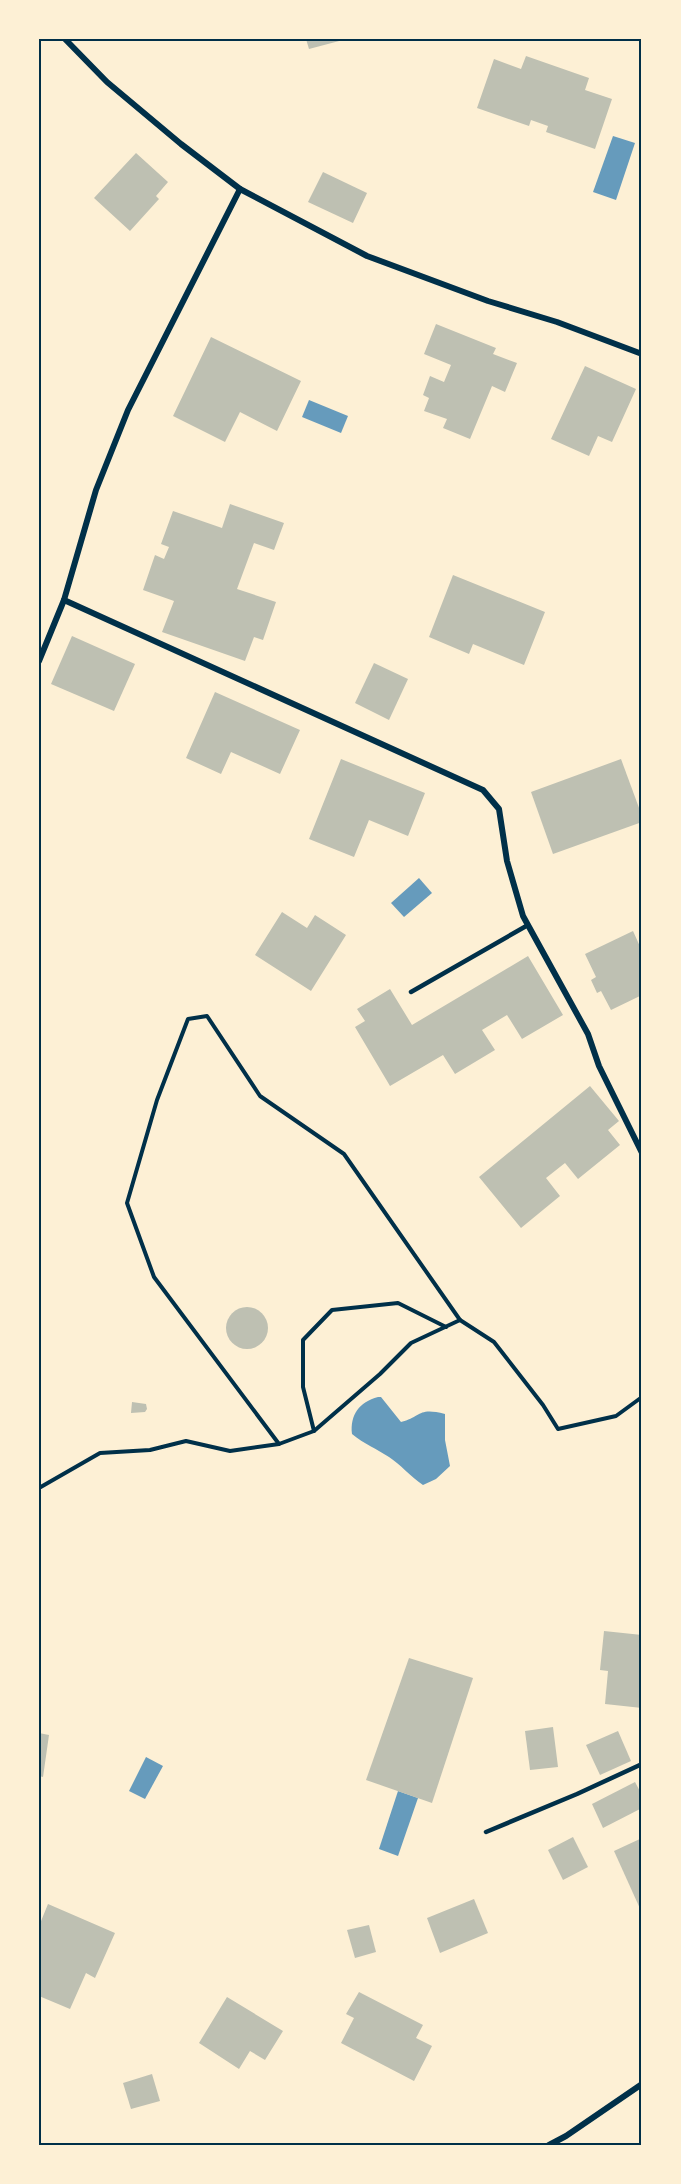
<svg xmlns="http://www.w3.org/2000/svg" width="681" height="2184" font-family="'Golos Text',sans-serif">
<rect width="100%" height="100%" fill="#fdf0d5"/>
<!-- water -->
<g fill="#669bbc">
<path d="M613 136 635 143 616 200 593 192Z"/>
<path d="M309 400 348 416 341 433 302 417Z"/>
<path d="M419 878 432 893 404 917 391 903Z"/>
<path d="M378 1397H381L401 1422C422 1417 417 1407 445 1414V1440L450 1466 436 1479 423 1485C411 1477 400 1464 389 1457 377 1449 364 1444 352 1434 350 1415 359 1402 378 1397Z"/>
<path d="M146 1757 163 1766 145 1799 129 1791Z"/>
<path d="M398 1791 418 1798 398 1856 379 1849Z"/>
</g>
<!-- building -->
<g fill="#bec0b2">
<path d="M306 39H343V40L309 49Z"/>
<path d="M526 56 589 78 585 90 612 99 595 149 546 132 548 126 531 120 529 126 477 108 494 59 521 69Z"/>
<path d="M136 153 168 182 156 196 159 199 130 231 94 198Z"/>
<path d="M323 172 367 193 353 223 308 202Z"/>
<path d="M436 324 496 348 493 354 517 363 505 392 492 386 470 439 443 428 447 419 424 411 429 398 423 395 430 376 444 382 451 365 424 354Z"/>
<path d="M211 337 301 381 277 431 240 412 225 442 173 416Z"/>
<path d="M585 366 636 389 612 442 598 436 589 456 551 439Z"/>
<path d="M230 504 284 523 274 550 254 543 237 589 276 602 263 640 254 637 245 661 162 632 174 601 143 590 155 555 164 559 169 547 161 544 173 511 222 528Z"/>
<path d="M453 575 545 612 524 665 473 644 469 654 429 637Z"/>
<path d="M72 636 135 664 114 711 51 684Z"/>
<path d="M374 663 408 679 389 720 355 703Z"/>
<path d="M215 692 300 730 280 774 231 752 221 774 186 758Z"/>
<path d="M341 759 425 793 408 836 369 820 354 857 309 839Z"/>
<path d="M621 759 642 816V822L553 854 531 792Z"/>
<path d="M282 912 307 928 315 915 346 935 311 991 255 955Z"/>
<path d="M633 931 642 951V995L611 1010 601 991 597 993 591 980 596 977 585 954Z"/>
<path d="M528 956 563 1015 522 1039 507 1015 482 1030 495 1050 455 1074 443 1055 390 1086 355 1027 365 1021 357 1009 390 989 412 1025Z"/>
<path d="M590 1086 619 1121 608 1130 620 1145 578 1179 565 1163 546 1178 560 1196 521 1228 479 1177Z"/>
<circle cx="247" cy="1328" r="21"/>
<path d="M132 1402 146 1404 147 1409 145 1412 131 1413Z"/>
<path d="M604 1631 642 1635V1708L605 1704 608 1671 600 1670Z"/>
<path d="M409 1658 473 1678 432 1803 366 1780Z"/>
<path d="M553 1727 558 1767 530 1770 525 1731Z"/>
<path d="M618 1731 631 1761 600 1775 586 1745Z"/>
<path d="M39 1733 49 1735 43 1777 39 1776Z"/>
<path d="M635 1782 642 1795V1808L603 1828 592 1804Z"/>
<path d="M573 1837 588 1867 563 1880 548 1850Z"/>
<path d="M642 1838V1913L614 1851Z"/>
<path d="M474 1899 488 1933 440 1953 427 1918Z"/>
<path d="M48 1904 115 1933 95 1978 86 1973 70 2009 39 1996V1926Z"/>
<path d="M369 1925 376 1952 355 1958 347 1930Z"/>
<path d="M359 1992 423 2025 416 2038 432 2046 414 2081 341 2043 354 2018 346 2014Z"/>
<path d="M227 1997 283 2031 265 2060 250 2051 239 2069 199 2043Z"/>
<path d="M152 2074 160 2101 131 2109 123 2083Z"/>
</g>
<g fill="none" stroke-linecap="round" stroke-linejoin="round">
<!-- path -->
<g stroke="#003049" stroke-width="4">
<path d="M314 1431 303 1387V1340L332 1310 398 1303 446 1327"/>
<path d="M279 1444 154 1277 127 1203 157 1100 188 1019 207 1016 260 1096 344 1154 460 1320"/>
<path d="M39 1488 100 1453 150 1450 186 1441 230 1451 279 1444 314 1431 380 1374 411 1343 460 1320 494 1342 543 1405 558 1429 616 1416 642 1397"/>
</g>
<!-- service -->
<g stroke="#003049" stroke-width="4.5">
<path d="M411 992 528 925"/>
<path d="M486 1832 577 1794 642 1764"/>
</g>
<!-- minor -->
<g stroke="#003049" stroke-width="6">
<path d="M65 39 107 82 181 144 240 189 367 256 488 301 557 322 642 354"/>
<path d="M64 600 483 790 499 809 507 861 523 916 588 1034 599 1066 642 1153"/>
<path d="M39 661 64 600 96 490 128 410 240 189"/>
<path d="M549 2145 566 2136 642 2084"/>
</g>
</g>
<!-- border -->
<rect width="681" height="2184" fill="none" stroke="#fdf0d5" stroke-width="81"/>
<rect x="40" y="40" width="600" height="2104" fill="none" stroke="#003049" stroke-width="2"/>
</svg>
